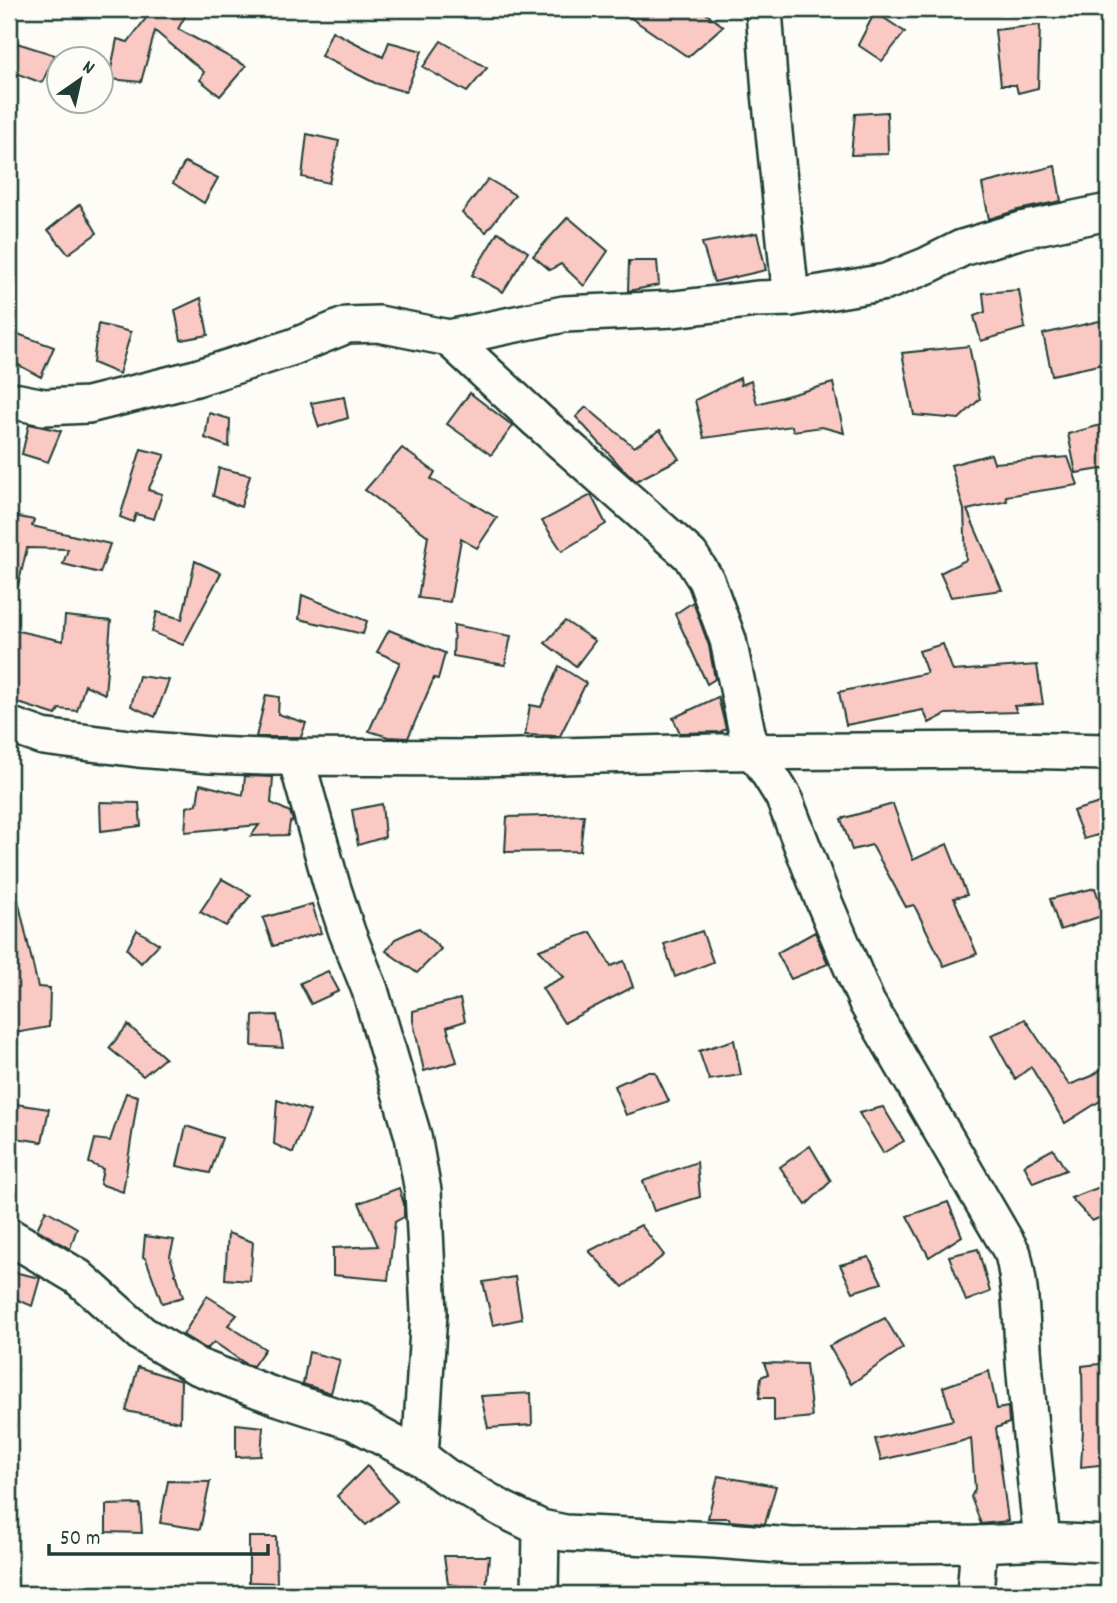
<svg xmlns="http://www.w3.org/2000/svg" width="1117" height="1603" font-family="Dekko,sans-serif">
<rect width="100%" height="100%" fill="#fdfcf7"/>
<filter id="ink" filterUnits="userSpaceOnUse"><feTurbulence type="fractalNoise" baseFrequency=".0143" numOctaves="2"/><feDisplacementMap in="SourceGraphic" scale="14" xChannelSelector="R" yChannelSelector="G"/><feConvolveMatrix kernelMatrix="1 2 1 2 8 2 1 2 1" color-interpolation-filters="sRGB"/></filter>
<g filter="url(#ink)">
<!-- building -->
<g fill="#fac9c4" stroke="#1f3d34" stroke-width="2">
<path d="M153 9H189L178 29 246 66 220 96 200 80 204 72 155 31 141 82 109 79 117 39 128 42Z"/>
<path d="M618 9H700L723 26 688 57Z"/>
<path d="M875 12 905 32 882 61 858 45Z"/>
<path d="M1040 25 1038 88 1018 93 1016 85H1001L995 30Z"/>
<path d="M332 31 383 57 389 42 422 51 406 92 375 83 321 56Z"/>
<path d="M441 41 487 68 467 92 423 67Z"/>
<path d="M17 43 55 55 42 83 10 71Z"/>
<path d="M887 112 888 154 851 155 855 114Z"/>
<path d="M307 134 339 141 329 183 302 177Z"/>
<path d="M185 162 218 178 204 203 173 183Z"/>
<path d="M1055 166 1061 201 1018 210 989 219 982 184Z"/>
<path d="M488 179 515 195 486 232 462 213Z"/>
<path d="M80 204 97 233 68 254 48 230Z"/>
<path d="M568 217 608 251 584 286 561 264 550 270 533 256Z"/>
<path d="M498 232 528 252 503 292 472 275Z"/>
<path d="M757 233 766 270 714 282 702 243Z"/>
<path d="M629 261H657L659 285 628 291Z"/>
<path d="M1019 290 1025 328 981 341 974 316 985 312 983 293Z"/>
<path d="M201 298 208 335 181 340 175 310Z"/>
<path d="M1108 319V363L1052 375 1043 334Z"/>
<path d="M98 324 131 332 119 374 93 363Z"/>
<path d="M15 333 54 347 41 377 9 360V344Z"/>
<path d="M969 346 980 399 959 419 914 415 902 353Z"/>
<path d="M740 378 741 385 751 381 757 404 833 383 844 433 822 427 793 431 792 426 704 438 695 400Z"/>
<path d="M470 393 513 426 491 455 447 424Z"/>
<path d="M344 397 348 418 319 427 311 403Z"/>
<path d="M586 407 634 447 660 430 679 459 636 481 621 467 576 417Z"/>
<path d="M209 413 230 419 229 447 205 438Z"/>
<path d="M1108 423V468L1076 473 1068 434Z"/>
<path d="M29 424 61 431 48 462 22 454Z"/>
<path d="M402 448 435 472 431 479 497 518 477 548 461 539 450 602 418 598 428 536 365 490Z"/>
<path d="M141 449 165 455 148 490 162 494 154 519 136 514 133 522 120 517Z"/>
<path d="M991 454 994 463 1068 457 1078 485 1006 496 1007 501 967 510 1002 590 951 597 940 573 966 560 964 510 951 465Z"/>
<path d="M219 468 250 475 241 507 213 496Z"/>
<path d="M591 495 606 524 562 551 542 521Z"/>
<path d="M9 515 34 520 32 526 110 544 100 573 63 564 68 549 27 548 18 586 9 585Z"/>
<path d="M195 561 221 573 183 645 152 632 157 612 182 619Z"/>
<path d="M302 595 367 621 363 634 299 619Z"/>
<path d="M693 602 709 646 715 679 707 684 675 614Z"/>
<path d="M65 616 111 621 105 694 85 685 77 711 59 709 56 715 9 700V629L63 641Z"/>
<path d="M565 621 595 641 576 666 545 643Z"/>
<path d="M454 625 511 636 505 665 453 656Z"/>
<path d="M389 630 445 653 438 679 434 678 408 738 388 737 369 731 400 662 377 652Z"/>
<path d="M943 644 953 671 1037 665 1043 704 1014 706 1017 712 946 714 929 723 923 710 846 725 839 692 927 673 919 651Z"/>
<path d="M559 666 586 683 560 736 525 735 530 705 541 707Z"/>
<path d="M139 676 169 680 155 717 131 706Z"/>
<path d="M266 695 279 697 278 714 306 723 301 737H256Z"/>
<path d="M718 697 726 729 720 732 680 733 673 718Z"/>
<path d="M245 776 273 777 271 803 290 812 293 821 290 822 288 835 251 836 259 825 185 832 187 807 197 804 200 784 243 795Z"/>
<path d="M100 802 139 803 141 826 101 831Z"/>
<path d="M1103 802 1108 820V832L1084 839 1073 811Z"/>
<path d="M382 804 385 837 358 845 352 810Z"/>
<path d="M893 804 913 860 947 844 967 895 954 898 977 954 944 966 914 905 906 907 872 845 852 850 841 819Z"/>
<path d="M584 815 580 851 505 852 507 817Z"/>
<path d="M222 879 251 895 226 926 200 912Z"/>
<path d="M1095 888 1104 915 1060 930 1050 899Z"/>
<path d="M18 900 38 987 50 988 49 1027 9 1034V901Z"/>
<path d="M312 904 321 933 273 946 263 918Z"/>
<path d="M419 928 441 949 417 973 386 951 395 939Z"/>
<path d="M137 930 159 944 141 963 127 949Z"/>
<path d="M702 931 713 962 675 977 664 944Z"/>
<path d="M591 932 611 966 624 961 633 987 564 1023 542 988 564 977 539 950Z"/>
<path d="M815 932 828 964 791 979 777 953Z"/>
<path d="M328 971 339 991 311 1004 300 983Z"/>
<path d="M460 999 465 1021 447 1027 457 1062 424 1071 413 1021V1011Z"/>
<path d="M277 1015 283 1048 252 1046 253 1016Z"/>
<path d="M1025 1019 1069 1085 1092 1076 1108 1064V1096L1065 1123 1031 1067 1015 1079 991 1035 1009 1028Z"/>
<path d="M128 1025 165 1058 143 1076 109 1048Z"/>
<path d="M734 1040 741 1075 709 1080 699 1051Z"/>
<path d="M646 1072H655L669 1101 626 1115 614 1086Z"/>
<path d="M126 1093 138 1096 123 1192 100 1184 103 1169 89 1163 95 1139 110 1141Z"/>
<path d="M277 1100 310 1111 293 1153 274 1144Z"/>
<path d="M9 1103 49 1109 42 1142 9 1137Z"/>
<path d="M883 1107 904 1141 883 1153 859 1113Z"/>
<path d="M186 1126 222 1138 210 1173 177 1166Z"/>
<path d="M810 1146 831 1181 806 1205 780 1167Z"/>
<path d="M1053 1149 1066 1170 1033 1183 1024 1165Z"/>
<path d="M697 1162 700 1197 654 1211 643 1181Z"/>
<path d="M1100 1187 1108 1201V1214L1092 1221 1071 1198Z"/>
<path d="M399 1188 404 1204V1217L395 1222 388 1280 333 1275V1248L378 1246 359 1203Z"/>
<path d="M948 1202 962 1236 929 1257 907 1216Z"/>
<path d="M46 1210 77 1228 70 1249 37 1229Z"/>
<path d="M641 1225 664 1255 623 1287 589 1251Z"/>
<path d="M228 1233 253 1242 250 1281 225 1279Z"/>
<path d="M145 1236 174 1240 170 1256 176 1275 174 1274 177 1276 183 1297 162 1303 146 1259 143 1257Z"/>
<path d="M978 1249 990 1292 966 1301 949 1256Z"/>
<path d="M869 1257 882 1283 853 1292 840 1265Z"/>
<path d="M9 1271 40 1278 32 1306 9 1296Z"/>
<path d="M515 1277 522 1319 493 1325 483 1282Z"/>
<path d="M207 1296 237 1315 228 1325 265 1349 253 1366 246 1364 214 1342 208 1348H205L183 1335Z"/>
<path d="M885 1318 903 1348 851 1384 829 1346Z"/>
<path d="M309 1352 340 1360 331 1393 303 1384Z"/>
<path d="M764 1363 806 1364 812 1417 774 1421V1398H759L761 1377 768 1374Z"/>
<path d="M1108 1363V1464L1081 1467 1083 1429 1082 1366Z"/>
<path d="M138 1367 181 1381 180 1422 126 1411Z"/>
<path d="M989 1371 997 1409 1008 1407 1009 1423 996 1428 1008 1521 981 1524 971 1497 975 1489 971 1438 959 1442 881 1460 875 1439 953 1420 943 1387Z"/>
<path d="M531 1393 532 1425 488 1428 481 1396Z"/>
<path d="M236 1424 263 1427 261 1456 236 1457Z"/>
<path d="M367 1466 397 1501 366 1525 337 1496Z"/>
<path d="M718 1476 776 1486 765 1524 730 1521 729 1518H708Z"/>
<path d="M168 1481 210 1482 200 1529 160 1523Z"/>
<path d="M140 1504 142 1533 106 1532V1505Z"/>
<path d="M249 1537H276L277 1583 249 1582Z"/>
<path d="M444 1556H489L486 1590 448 1584Z"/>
</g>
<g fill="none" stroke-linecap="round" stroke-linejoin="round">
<defs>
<g id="minor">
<path d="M764 9 770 93 791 298"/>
<path d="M449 338 564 314 674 309 757 299 791 298 886 282 928 265 962 248 1022 230 1108 212"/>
<path d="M9 400 44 407 88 405 196 378 293 347 347 325 379 324 449 338 537 420 690 555 706 580 728 640 751 752 761 761 783 796 822 897 867 1003 1013 1254C1022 1292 1021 1324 1024 1362 1029 1422 1036 1481 1042 1541"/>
<path d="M9 725 43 737 138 749 211 755 265 757 479 758 717 752 1003 750 1108 752"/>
<path d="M296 758 332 886 347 932 370 990 413 1136 423 1191 429 1313 420 1457"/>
<path d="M9 1236 78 1277 142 1334 196 1366 277 1397 354 1422 420 1457 445 1476 504 1510 541 1528 565 1533 715 1540 792 1546 979 1544 1042 1541 1108 1544"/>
<path d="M540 1594 541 1528"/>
<path d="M975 1594 979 1544"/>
</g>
</defs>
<!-- minor casing -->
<use href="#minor" stroke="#1f3d34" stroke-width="40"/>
<!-- minor -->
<use href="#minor" stroke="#fdfcf7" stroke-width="35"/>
</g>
</g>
<!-- margin -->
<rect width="1117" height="1603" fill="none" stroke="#fdfcf7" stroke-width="35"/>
<rect x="18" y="18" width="1082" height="1568" fill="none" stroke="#1f3d34" stroke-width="2.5" filter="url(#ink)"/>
<!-- north arrow -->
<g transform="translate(80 80) rotate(34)"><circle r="33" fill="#fdfcf7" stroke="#a4b0a9" stroke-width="2"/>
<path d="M0-5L12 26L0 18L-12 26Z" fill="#1f3d34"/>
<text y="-10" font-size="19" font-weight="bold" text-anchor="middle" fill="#1f3d34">N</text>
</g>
<!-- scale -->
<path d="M49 1544v10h219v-10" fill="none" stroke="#1f3d34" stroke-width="3.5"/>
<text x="60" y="1544" font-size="21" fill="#1f3d34" stroke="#fdfcf7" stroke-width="5" paint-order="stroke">50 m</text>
</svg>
